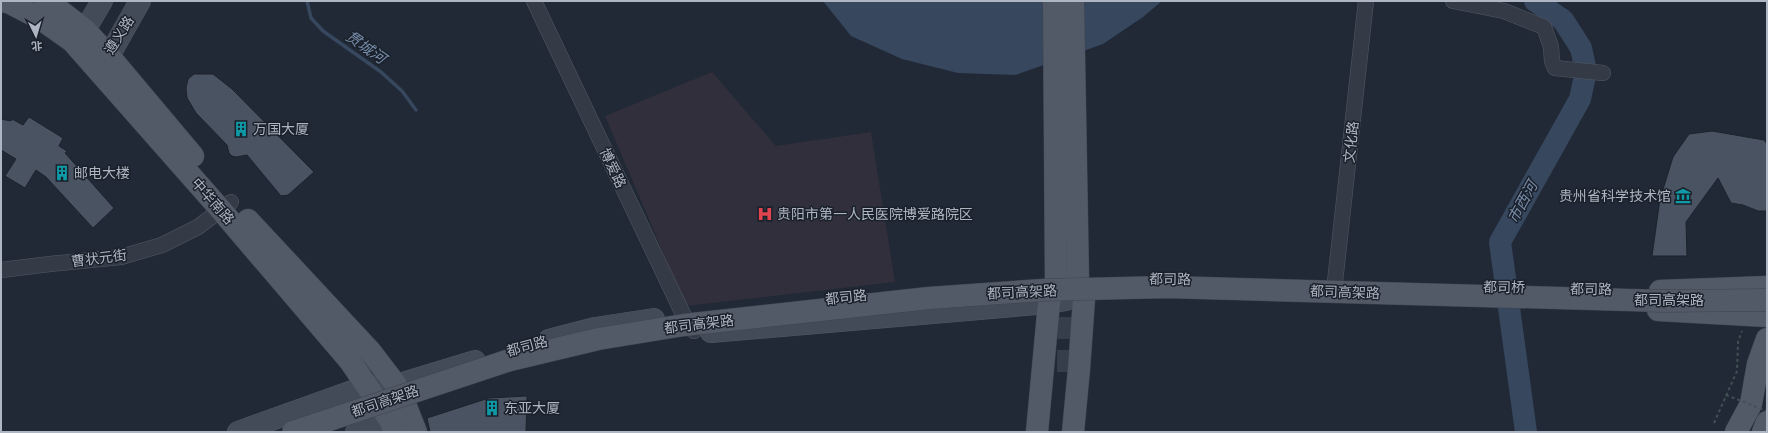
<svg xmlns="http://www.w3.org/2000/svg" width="1768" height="433" font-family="'PT Sans','Noto Sans SC',sans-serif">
<rect width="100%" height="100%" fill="#212936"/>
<!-- medical -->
<path fill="#312f3b" d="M712 72 776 146 871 132 895 282 686 306 605 116Z"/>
<!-- water -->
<path fill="#37475e" d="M823 1H1162L1143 17 1103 44 1015 75 958 73 902 59 851 36Z"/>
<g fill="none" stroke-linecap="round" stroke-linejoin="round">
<!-- stream -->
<path stroke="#37475e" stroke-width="3.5" d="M307 1 311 18 323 31 381 72 402 91 416 110"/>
<!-- river -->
<path stroke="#37475e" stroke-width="22" d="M1526 432 1500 242 1580 99 1586 71 1581 48 1563 20 1535 1"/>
</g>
<!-- building -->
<g fill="#495362" stroke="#1c232d">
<path d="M194 74H213L232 89 314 172 288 195 281 196 247 155 236 157 232 156 229 153 227 145 196 113 187 98 186 88 188 79Z"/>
<path d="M29 117 63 138 59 146 67 151 65 153 114 208 93 228 46 177 36 170 25 188 5 176 16 159 1 150V119L11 121 12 119 23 125Z"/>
<path d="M1712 131 1764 140 1767 144V211H1758L1743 205 1731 203 1718 178 1686 222 1687 256H1652L1660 199 1673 157 1689 134Z"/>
<path d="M527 396 526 432H430L427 418 489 398Z"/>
</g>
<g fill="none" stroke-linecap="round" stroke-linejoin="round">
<!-- highway-tunnel -->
<path stroke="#363e4b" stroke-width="22" stroke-dasharray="22 11" stroke-linecap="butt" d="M1068 372 1069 279"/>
<defs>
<g id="street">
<path d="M534 1 683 314 694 331"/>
<path d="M1453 1 1504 11 1544 27 1551 47 1552 61 1555 68 1603 73"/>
<path d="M1 270 50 264 121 257 162 245 198 227 231 202"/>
<path d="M1335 282 1366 1"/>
</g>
<g id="secondary">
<path d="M72 41 85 30 102 1"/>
<path d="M96 67 109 56 140 1"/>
<path d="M711 332 1049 303 1066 300"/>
<path d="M549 340 595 328 654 319"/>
<path d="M238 432 366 386 396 385 475 361"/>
<path d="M356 432 390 420 402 408"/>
</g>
<g id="primary">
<path d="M1 1 8 2 41 19 72 41 221 210 350 361 390 420 395 432"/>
<path d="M45 1 50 3 85 30 109 56 193 156"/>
<path d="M248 220 370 351 396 385 405 404 416 432"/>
<path d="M1660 291 1767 287"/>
<path d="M1658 310 1767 316"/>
<path d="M1037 432 1049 303 1056 279 1054 1"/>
<path d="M1073 432 1079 369 1084 299 1078 279 1073 1"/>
<path d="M1736 432 1751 404 1758 364 1767 339"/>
<path d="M1763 432 1767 422"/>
</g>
</defs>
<!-- street casing -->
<use href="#street" stroke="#525964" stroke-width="16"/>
<!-- secondary casing -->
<use href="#secondary" stroke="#525964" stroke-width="22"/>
<!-- primary casing -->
<use href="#primary" stroke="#3e4550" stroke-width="23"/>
<!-- path -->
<path stroke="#415154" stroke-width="2" stroke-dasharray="3 3" stroke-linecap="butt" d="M1714 423 1737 371 1738 342 1742 331"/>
<!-- street -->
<use href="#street" stroke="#343b47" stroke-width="15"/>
<!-- secondary -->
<use href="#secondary" stroke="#434b59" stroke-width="21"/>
<!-- primary -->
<use href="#primary" stroke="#525a67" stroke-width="22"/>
<defs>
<path id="primary-bridge" d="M293 432 510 360 598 339 684 325 929 298 1043 290 1167 287 1663 301 1767 300"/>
</defs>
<!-- primary-bridge casing -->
<use href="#primary-bridge" stroke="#3e4550" stroke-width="23" stroke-linecap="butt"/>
<!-- path-bridge -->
<path stroke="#415154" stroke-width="2" stroke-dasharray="3 3" stroke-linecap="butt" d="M1726 395 1767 411"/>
<!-- primary-bridge -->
<use href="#primary-bridge" stroke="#525a67" stroke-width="22"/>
</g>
<!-- icons -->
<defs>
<symbol id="building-bare" viewBox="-9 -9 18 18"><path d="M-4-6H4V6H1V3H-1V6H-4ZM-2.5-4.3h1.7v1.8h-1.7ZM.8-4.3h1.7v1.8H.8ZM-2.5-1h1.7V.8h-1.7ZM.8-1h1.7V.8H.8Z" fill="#0f9aa8" stroke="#1a212b" stroke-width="2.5" paint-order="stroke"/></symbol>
<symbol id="museum-bare" viewBox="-9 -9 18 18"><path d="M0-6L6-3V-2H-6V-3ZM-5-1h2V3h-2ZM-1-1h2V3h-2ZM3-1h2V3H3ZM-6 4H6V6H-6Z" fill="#0f9aa8" stroke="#1a212b" stroke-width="2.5" paint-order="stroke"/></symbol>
<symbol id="hospital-bare" viewBox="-9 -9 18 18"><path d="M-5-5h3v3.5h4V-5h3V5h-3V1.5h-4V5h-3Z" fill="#e0444e" stroke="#1a212b" stroke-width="2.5" paint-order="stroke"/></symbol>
</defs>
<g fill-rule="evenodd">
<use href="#building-bare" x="230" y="118" width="22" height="22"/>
<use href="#building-bare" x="51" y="162" width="22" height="22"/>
<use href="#museum-bare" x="1672" y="185" width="22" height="22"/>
<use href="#hospital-bare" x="754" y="203" width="22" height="22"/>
<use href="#building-bare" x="481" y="397" width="22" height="22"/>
</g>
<g text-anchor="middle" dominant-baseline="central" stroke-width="3" stroke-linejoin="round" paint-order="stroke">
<!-- street labels -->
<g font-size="14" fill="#afb6c3" stroke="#1a212b">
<text transform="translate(119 35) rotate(-58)">遵义路</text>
<text transform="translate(1351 142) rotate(-84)">文化路</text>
<text transform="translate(613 168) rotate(65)">博爱路</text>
<text transform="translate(213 201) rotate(49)">中华南路</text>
<text transform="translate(99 258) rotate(-7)">曹状元街</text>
<text transform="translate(1170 279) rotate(1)">都司路</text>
<text transform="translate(1504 287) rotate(1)">都司桥</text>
<text transform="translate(1591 289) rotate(1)">都司路</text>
<text transform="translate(1022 292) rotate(-3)">都司高架路</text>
<text transform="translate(1345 292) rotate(2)">都司高架路</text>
<text transform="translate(846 297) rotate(-6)">都司路</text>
<text x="1669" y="300">都司高架路</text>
<text transform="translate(699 324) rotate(-7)">都司高架路</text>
<text transform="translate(527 346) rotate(-15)">都司路</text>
<text transform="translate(385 401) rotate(-19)">都司高架路</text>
</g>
<!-- poi labels -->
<g font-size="14" fill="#afb6c3" stroke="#1a212b" text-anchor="start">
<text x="253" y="129">万国大厦</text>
<text x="74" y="173">邮电大楼</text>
<text x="1671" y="196" text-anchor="end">贵州省科学技术馆</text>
<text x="777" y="214">贵阳市第一人民医院博爱路院区</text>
<text x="504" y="408">东亚大厦</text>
</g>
<!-- water labels -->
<g font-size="15" font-style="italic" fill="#788daa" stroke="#1a212b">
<text transform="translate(366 47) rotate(35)">贯城河</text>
<text transform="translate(1522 202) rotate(-61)">市西河</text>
</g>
</g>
<!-- border -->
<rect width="1768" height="433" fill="none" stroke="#afb6c3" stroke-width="4"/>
<!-- north arrow -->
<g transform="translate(36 36) rotate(175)" stroke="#1a212b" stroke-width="3" paint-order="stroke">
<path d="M0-3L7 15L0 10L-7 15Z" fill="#afb6c3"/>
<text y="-6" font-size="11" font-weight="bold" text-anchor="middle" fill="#afb6c3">北</text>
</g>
</svg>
